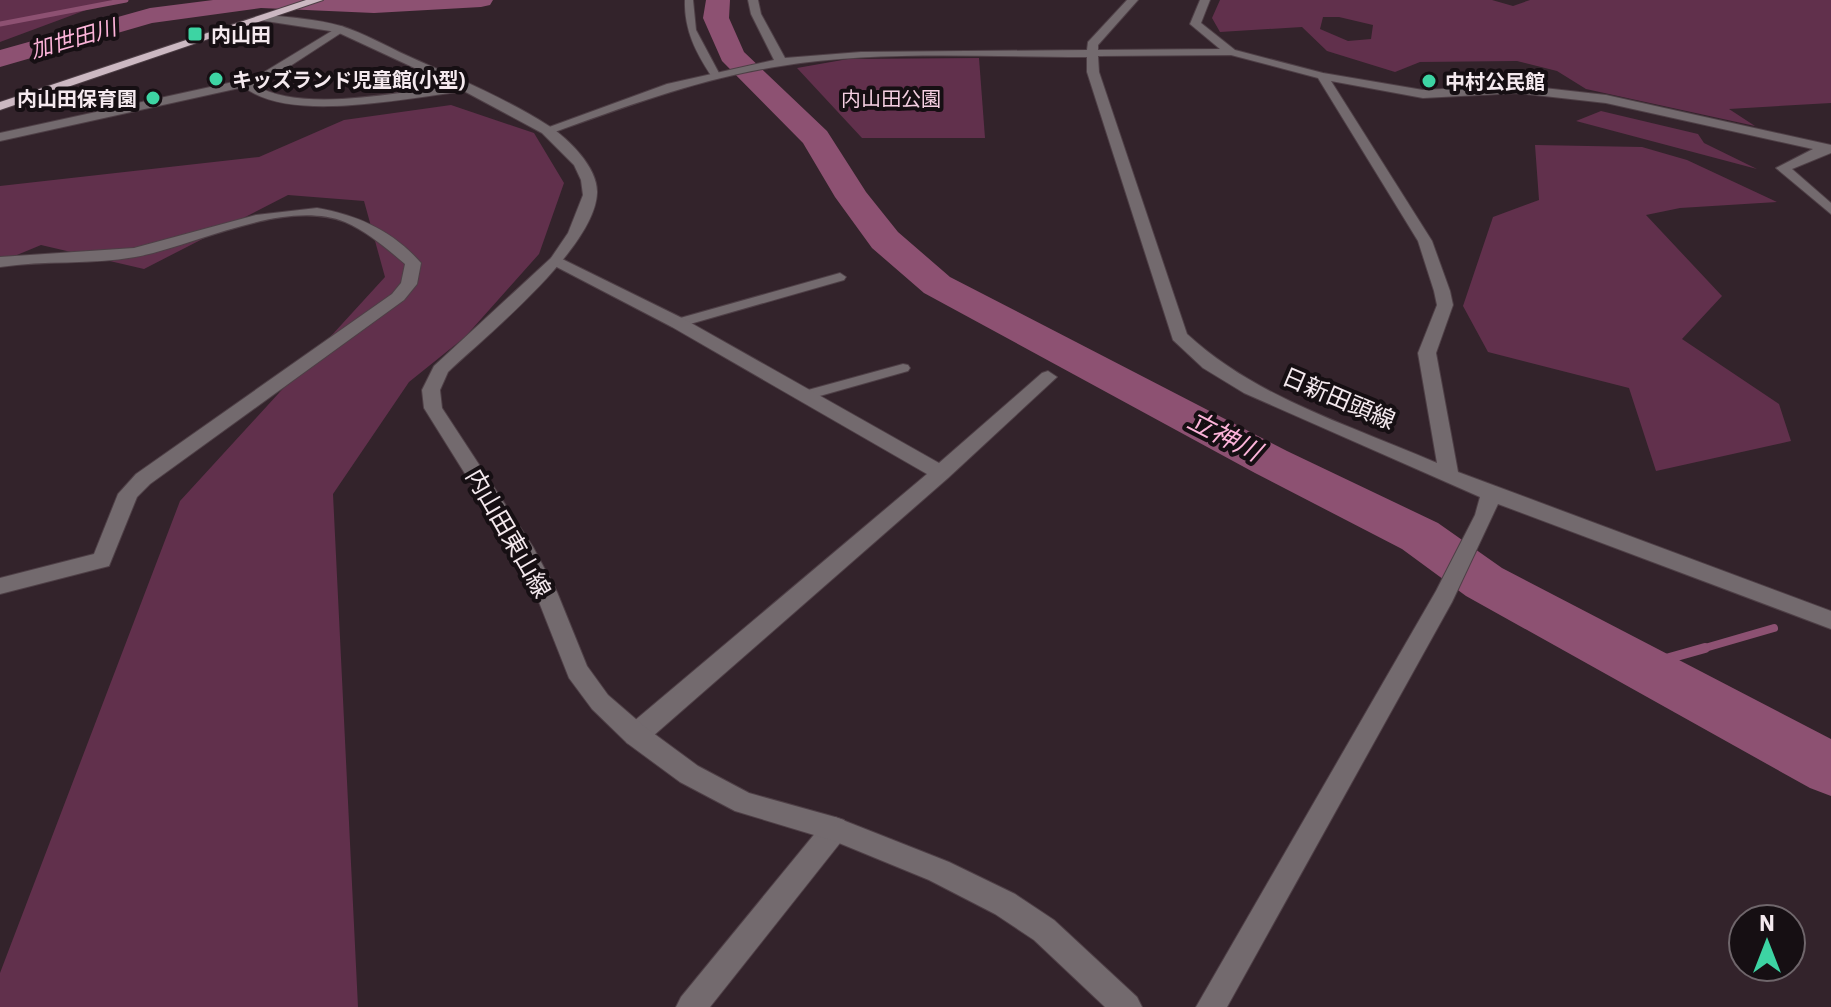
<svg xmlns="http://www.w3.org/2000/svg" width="1831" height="1007" font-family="'IBM Plex Sans','Noto Sans JP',sans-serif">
<rect width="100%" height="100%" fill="#33232b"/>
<!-- green -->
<g fill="#61304c" fill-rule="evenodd">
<path d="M0 0H113L0 42Z"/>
<path d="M1220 0H1492L1513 6 1530 0H1831V103L1729 109 1755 126 1586 89 1557 71 1517 61 1420 62 1395 72 1327 51 1302 27 1220 32 1212 18ZM1323 17H1339L1373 25 1371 39 1348 41 1320 29Z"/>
<path d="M979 58 985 138H862L797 68 848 59Z"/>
<path d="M451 105 534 133 564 183 539 254 465 337 409 382 333 494 358 1007H0V973L180 501 385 277 364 201 288 195 144 269 41 245 0 262V186L259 157 344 120Z"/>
<path d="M1601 111 1698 134 1704 143 1757 169 1576 121Z"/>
<path d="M1535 145 1642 147 1687 160 1777 202 1680 208 1646 215 1722 296 1682 339 1779 404 1791 441 1656 471 1629 388 1488 352 1463 306 1493 217 1539 200Z"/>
</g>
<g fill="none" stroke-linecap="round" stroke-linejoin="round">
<!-- stream-far2 -->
<path stroke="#8d5172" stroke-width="5" d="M0 24 126 0"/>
<!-- stream-far1 -->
<path stroke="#8d5172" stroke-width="8" d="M1698 650 1774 628"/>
<!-- stream -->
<path stroke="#8d5172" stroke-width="10" d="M1641 666 1705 648"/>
<!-- river -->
<g fill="#8d5172" fill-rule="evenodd">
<path d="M213 0H493L490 5 481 7 374 13 261 8 152 23 0 67V50L150 8Z"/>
<path d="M706 0H730L729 18 744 52 827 131 866 192 898 232 950 277 1287 451 1438 523 1502 568 1831 739V796L1810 788 1466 596 1402 549 1255 473 924 293 872 248 835 197 803 143 722 61 703 18Z"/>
</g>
<defs>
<g id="service">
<path d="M685 0H693L696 30 720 75 718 77H712C696 53 684 30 685 0Z"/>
<path d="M840 273 846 277 844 280 683 326H673L671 323 673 320Z"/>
<path d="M903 364 908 365 910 368 908 371 802 401 795 396 797 393Z"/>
</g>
<g id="minor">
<path d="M748 0H758L761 14 785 58 861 52 1087 50 1088 42 1127 0H1138L1098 45V50L1220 49 1190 24 1200 0H1210L1201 23 1235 50 1323 73 1423 90 1518 85 1606 95 1831 145V153L1792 169 1831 203V214L1776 168 1813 149 1606 103 1518 93 1423 98 1331 81 1432 241 1450 291 1453 305 1436 353 1458 472 1831 611V629L1498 504 1452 602 1227 1007H1196L1436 591 1475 515 1480 497 1244 393 1203 368 1173 340 1087 72V57C988 57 877 50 781 66 702 78 627 106 552 133L541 130 667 84 774 60 751 14ZM1231 55 1318 78 1418 241 1434 291 1437 305 1418 353 1437 463C1352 426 1256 398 1187 334L1099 72 1098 56Z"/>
<path d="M340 26 344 27V31L264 83 255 85C303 115 410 90 466 83L472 87 466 91C409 97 291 124 244 87L0 141V133L256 77Z"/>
<path d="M317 208C358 215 393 231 421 263L417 284 404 300 150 484 137 497 109 566 0 594V578L94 554 118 494 136 474 392 294 401 283 405 264C386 248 368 232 345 222 284 198 196 246 135 257 91 265 45 260 0 267V257L134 248 256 215Z"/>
<path d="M556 256 684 319 939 463 1042 373 1048 371 1057 377 948 478 645 743 636 746 627 743 624 735 627 727 927 474 672 327 551 264V258Z"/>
<path d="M835 817 844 820 848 829 844 838 710 1007H676L681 997 826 820Z"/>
</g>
<path id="tertiary" d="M263 15C289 17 316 19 341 26 364 33 386 46 408 56 455 77 505 98 549 126 569 139 598 168 597 193 595 248 487 335 448 372L440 390 442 408 533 547 557 592 587 666 608 695 645 727 698 766 749 793 835 817 949 862 1015 894 1054 920 1137 997 1142 1007H1105L1034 940 995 914 929 880 834 841 735 811 680 782 627 743 592 709 569 678 535 592 517 557 424 408 422 390 434 366 551 258 568 233 583 195 581 180 574 165 542 133 462 90 337 32 259 20 258 18Z"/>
<path id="trunk" d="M306 0H323L0 110V102Z"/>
</defs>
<!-- service casing -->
<use href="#service" stroke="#4e3f46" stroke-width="2"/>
<!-- minor casing -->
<use href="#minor" stroke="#4e3f46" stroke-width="2"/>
<!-- tertiary casing -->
<use href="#tertiary" stroke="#4e3f46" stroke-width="2"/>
<!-- trunk casing -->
<use href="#trunk" stroke="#4e3f46" stroke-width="2"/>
<!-- service -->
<use href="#service" fill="#736a6e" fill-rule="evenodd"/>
<!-- minor -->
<use href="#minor" fill="#736a6e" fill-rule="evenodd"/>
<!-- tertiary -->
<use href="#tertiary" fill="#736a6e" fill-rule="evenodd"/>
<!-- trunk -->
<use href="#trunk" fill="#ccb8c2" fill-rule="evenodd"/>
</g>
<!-- markers -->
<g fill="#3dd4a3" stroke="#160f13" stroke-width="3">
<rect x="187" y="26" width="16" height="16" rx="4"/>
<circle cx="216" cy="79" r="8"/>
<circle cx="1429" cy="81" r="8"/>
<circle cx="153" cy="98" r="8"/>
</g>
<g text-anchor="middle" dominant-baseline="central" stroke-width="8" stroke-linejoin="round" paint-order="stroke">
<!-- far-poi labels -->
<g font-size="20" font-weight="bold" fill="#f4e9ee" stroke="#160f13" text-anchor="start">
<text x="211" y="34">内山田</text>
<text x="232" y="79">キッズランド児童館(小型)</text>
<text x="1445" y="81">中村公民館</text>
<text x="137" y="98" text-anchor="end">内山田保育園</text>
</g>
<!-- far-park labels -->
<g font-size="20" fill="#f5cfe2" stroke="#160f13">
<text x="891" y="98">内山田公園</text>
</g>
<!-- far-water labels -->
<g font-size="22" font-style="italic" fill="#fdb4da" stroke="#160f13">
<text transform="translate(73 38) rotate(-16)">加世田川</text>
</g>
<!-- street labels -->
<g font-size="24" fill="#f4e9ee" stroke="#160f13">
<text transform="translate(1339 398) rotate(23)">日新田頭線</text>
<text transform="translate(509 533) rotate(60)">内山田東山線</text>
</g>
<!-- water labels -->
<g font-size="26" font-style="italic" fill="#fdb4da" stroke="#160f13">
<text transform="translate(1225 435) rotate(27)">立神川</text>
</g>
</g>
<!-- north arrow -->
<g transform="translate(1767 943)"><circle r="38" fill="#160f13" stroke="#6f666b" stroke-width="2"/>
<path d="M0-6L14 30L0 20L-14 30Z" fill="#3dd4a3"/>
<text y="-12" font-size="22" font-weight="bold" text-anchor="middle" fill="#f4e9ee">N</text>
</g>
</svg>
